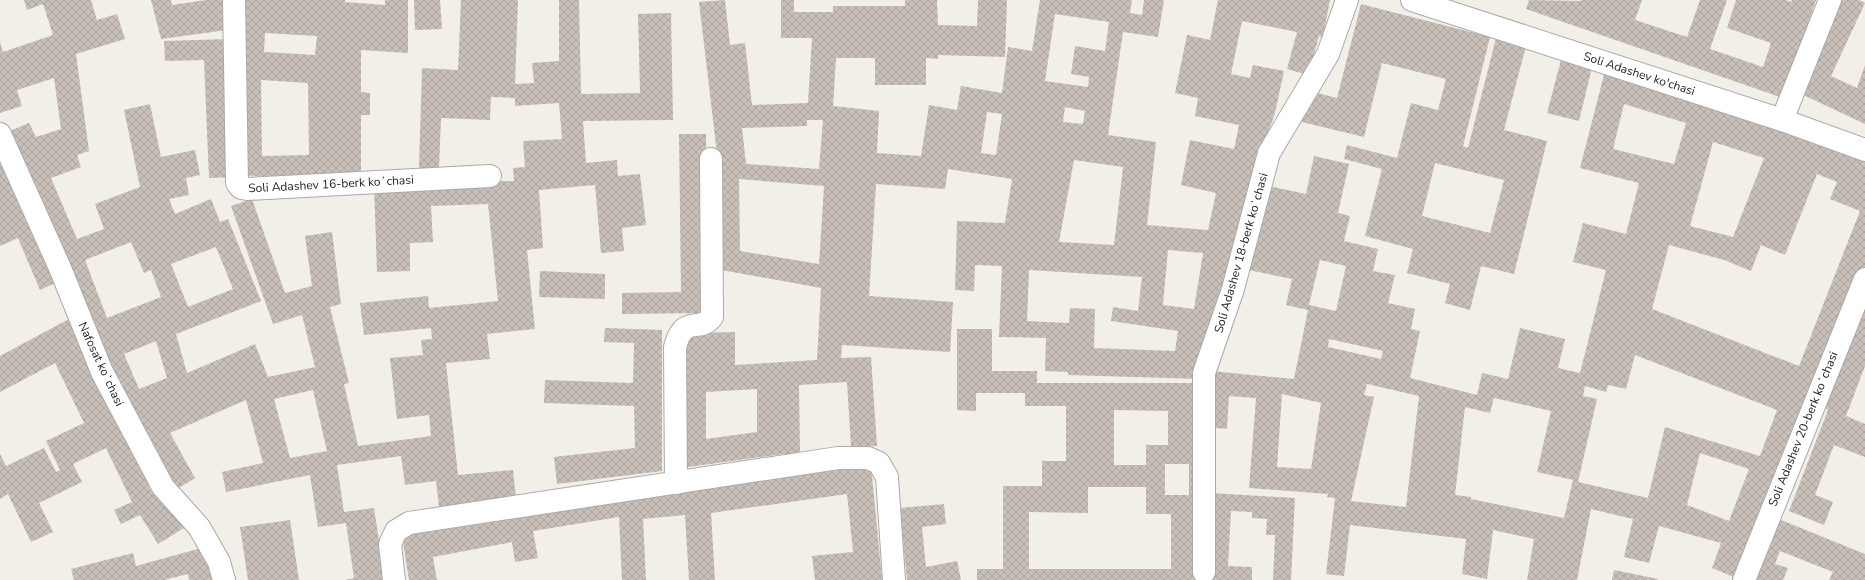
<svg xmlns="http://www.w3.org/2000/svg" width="1865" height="580" font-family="'Nunito Sans',sans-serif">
<defs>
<pattern id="building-cross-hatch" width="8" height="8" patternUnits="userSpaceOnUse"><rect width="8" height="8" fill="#c7bfb8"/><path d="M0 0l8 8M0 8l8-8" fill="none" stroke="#aba49e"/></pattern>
</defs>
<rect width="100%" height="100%" fill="#f2efe9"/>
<!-- building -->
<g fill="url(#building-cross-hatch)" fill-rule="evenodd">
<path d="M24 0H91L97 20 117 14 125 39 76 54 89 151 77 155 81 167 51 178 77 239 104 229 95 204 140 187 124 110 150 104 161 157 195 150 200 175 186 178 189 195 169 199 175 214 211 199 220 222 228 219 261 301 176 334 187 373 255 344 268 377 315 367 302 315 273 324 231 206 252 199 285 293 312 286 305 236 332 232 341 304 330 307 349 383 344 384 358 446 431 436 429 415 397 419 390 358 423 355 421 340 432 339 431 328 364 335 360 303 428 296 429 308 498 301 488 204 431 206 433 242 410 243V271L377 272 374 185 514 181 513 168 525 167 523 141 562 139 559 103 515 106V98L491 97 490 120 441 118 439 168H419L422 68 458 70 461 0H518L515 84 534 83 532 63 559 61V0H579L581 94 640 93 638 14 671 13 673 120 583 121 586 163 617 160 618 176 640 174 646 225 622 228 624 251 601 253 595 185 539 190 543 248 527 250 535 329 487 334 490 359 446 363 458 475 513 470 516 499 439 507 436 481 405 485 401 456 337 465 344 512 374 508 385 580H345L354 578 346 523 318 527 310 475 226 492 222 472 263 463 246 400 170 433 195 478 174 491 136 423 5 133 29 123 36 137 61 129 54 78 17 90 22 106 0 113V42L3 52 53 35 43 4 27 10ZM131 242 144 273 151 270 161 297 107 318 85 260ZM216 247 233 289 188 307 171 264ZM156 341 167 378 139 389 124 354ZM313 390 327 451 290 458 274 399Z"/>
<path d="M151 0H171L172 5 206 0H226L227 30 161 39Z"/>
<path d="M240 0H345V2L385 5V0H408V53L361 50V92L370 93V115H361V175L239 176ZM265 33 317 36 315 55 264 52ZM261 80 308 83 309 155 262 156Z"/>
<path d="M414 0H440L442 29 415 30Z"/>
<path d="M725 0 730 45 745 43 752 105 808 103 812 38H781V0H794V12H833V6H905V0H937L938 25 977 26 978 0H1007L1005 57 938 55V59L926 58V85H875V58H836L833 106 879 111 877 153 921 156 929 105 957 110 961 86 1002 93 1008 47 1032 51 1040 0H1132L1130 13 1142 15 1144 0H1164L1158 37 1123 32 1108 135 1156 142 1147 225 1208 230 1216 193 1181 185 1190 140 1234 149 1239 125 1195 116 1198 98 1175 93 1187 35 1210 40 1218 0H1330L1323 37 1319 36 1308 75 1287 69 1297 32 1242 21 1231 74 1250 78 1253 65 1284 71 1275 113 1251 183 1220 323 1210 322 1201 379 1068 375V372L1045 371 1046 338 999 337 1002 266 975 265 974 291 955 290 957 221 1005 223 1012 179 948 169 945 189 876 184 869 296 953 302 950 352 842 345 841 358 871 357 877 446 851 447 847 382 799 385 800 454H783L681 468 684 333 735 332V365L817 360 821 288 716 269 718 162 699 2ZM1055 14 1109 22 1105 51 1075 46 1071 74 1089 77 1088 87 1045 81ZM1065 107 1085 111 1083 124 1063 122ZM987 112 1002 114 996 155 981 153ZM807 120H823L819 169 746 164 742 128 807 126ZM1074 160 1123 167 1114 245 1059 242ZM739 179 824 186 819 264 740 251ZM1168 250 1203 253 1194 309 1163 305ZM1029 270 1142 277 1138 311 1113 307 1111 321 1178 331 1175 351 1094 348 1095 309 1070 308 1069 323 1027 321ZM757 389V432L706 439V392Z"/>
<path d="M1529 0 1581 1V0H1642L1635 20 1687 37 1700 0H1727L1710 49 1763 67 1771 43 1727 28 1736 0H1786L1791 2 1792 0H1816L1783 98 1526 9Z"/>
<path d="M1841 0H1859L1865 3 1831 76 1857 88 1865 65V124L1797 92Z"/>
<path d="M1361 4 1490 37 1463 146 1468 148 1496 38 1526 46 1504 130 1547 141 1514 274 1481 266 1470 310 1445 303 1450 284 1407 273 1413 249 1365 236 1382 169 1344 159 1347 145 1397 158 1411 103 1438 110 1446 79 1382 63 1364 137 1302 122 1309 91 1337 98ZM1435 163 1504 180 1490 233 1422 216Z"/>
<path d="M229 39 234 177 209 178 204 60 165 61 164 41Z"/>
<path d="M1561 60 1592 68 1579 121 1547 113Z"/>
<path d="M1605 71 1694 99 1865 160V267L1788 466 1741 580 1712 568 1721 543 1659 526 1649 563 1624 557 1633 519 1591 509 1577 580H1527L1534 539 1493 530 1487 579 1462 574 1466 539 1350 525 1344 576 1326 574 1335 498 1327 497 1328 494 1249 488 1256 398 1229 396 1227 429 1206 427 1211 371 1294 379 1308 310 1286 305 1292 279 1244 269 1264 185 1306 194 1314 156 1349 164 1338 213 1350 216 1344 241 1378 249 1373 271 1395 275 1388 303 1415 309 1411 329 1420 331 1410 378 1477 395 1482 373 1508 379 1520 328 1565 339 1558 368 1580 373 1606 270 1573 262 1583 223 1626 234 1639 183 1580 168ZM1624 104 1686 123 1674 164 1613 149ZM1713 142 1764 158 1733 237 1690 226ZM1817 174 1837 182 1830 199 1860 211 1799 366 1652 309 1669 245 1724 260 1751 271 1761 245 1785 255ZM1320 260 1346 266 1336 311 1309 305ZM1329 339 1383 351 1381 359 1328 347ZM1635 355 1777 410 1760 456 1665 427 1648 498 1578 482 1597 399 1583 396 1585 386 1606 392 1608 385 1626 389ZM1367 384 1419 396 1406 507 1351 501 1374 397 1364 395ZM1282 394 1321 403 1311 469 1277 467ZM1494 398 1551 411 1537 472 1573 480 1564 518 1471 499V497L1455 495 1465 407 1490 413ZM1700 453 1749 469 1729 521 1687 505Z"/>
<path d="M679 134H706L708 313 622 314V293L681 292Z"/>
<path d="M0 140 62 280 40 290 18 238 0 246Z"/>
<path d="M540 271 605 274V299L539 297Z"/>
<path d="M1865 295V366L1846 416 1865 424V457L1834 445 1815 495 1833 502 1824 525 1789 511 1828 410 1822 407Z"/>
<path d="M69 319 152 492 159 488 184 528 158 544 140 515 121 524 114 510 132 502 106 448 73 464 82 482 39 503 53 532 31 542 8 494 0 499V454L6 466 44 448 56 472 60 470 46 441 84 423 55 363 0 392V356Z"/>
<path d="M605 328 662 330V471L557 484 554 457 635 448 634 406 544 403 545 380 633 383 634 343 604 342Z"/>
<path d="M957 329H992V371H1037V383H1201L1195 514 1196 580H977V569H1003V486H1042V461H1066V406H1025V393H976V411L957 410ZM1114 410 1168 411V445H1146V465H1114ZM1165 464H1189V495H1165ZM1088 487H1146V514H1171V569H1029V512L1088 513Z"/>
<path d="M871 465 882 580H815L812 556 853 552 847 494 711 513 715 580H689L685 515 643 519 646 580H622L619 517 533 531 538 558 515 562 512 542 433 557 437 580H409L402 536 507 516 618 497Z"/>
<path d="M1211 493 1295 498 1291 580H1273L1275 535H1266L1267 519 1252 518V512L1231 511 1228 566 1252 567V580H1207Z"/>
<path d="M944 504 946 524 922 527 926 567 957 561 961 580H907L900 508Z"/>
<path d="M1771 516 1865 554V580H1829L1833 572 1780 551 1775 564 1788 568 1783 580H1757L1747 576Z"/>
<path d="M290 520 299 580H248L240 527Z"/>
<path d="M205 547 212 580H189L188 574 164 580H74L71 569 133 553 136 566Z"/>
<path d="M1614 570 1658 579V580H1612Z"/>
</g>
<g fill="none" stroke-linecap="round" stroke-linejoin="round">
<defs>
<g id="minor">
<path d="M234 0 237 183 241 188 247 189 490 176"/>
<path id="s1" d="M1412 0 1782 120 1865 150"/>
<path d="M1782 120 1830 0"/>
<path d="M0 134 60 268 102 372 163 487 199 527 219 562 224 580"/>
<path d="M676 483 675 347C684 313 699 334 712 317L711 159"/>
<path d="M1204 572V373L1233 289 1269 153 1328 54 1347 0"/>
<path d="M394 580 390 544 396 531 409 523 838 458H868L879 463 887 477 894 580"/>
<path d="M1744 580 1865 279"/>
</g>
</defs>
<!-- minor casing -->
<use href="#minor" stroke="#a9a9a9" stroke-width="24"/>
<!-- minor -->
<use href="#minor" stroke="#fff" stroke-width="22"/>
</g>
<g text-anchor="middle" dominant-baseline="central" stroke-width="3" stroke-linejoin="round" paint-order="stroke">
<!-- street labels -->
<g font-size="12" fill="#222" stroke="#fff">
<text stroke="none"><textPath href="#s1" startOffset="239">Soli Adashev ko'chasi</textPath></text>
<text transform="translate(331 184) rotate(-3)">Soli Adashev 16-berk koʻchasi</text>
<text transform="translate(1241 253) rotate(-74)">Soli Adashev 18-berk koʻchasi</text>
<text transform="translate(101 364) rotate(65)">Nafosat koʻchasi</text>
<text transform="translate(1803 429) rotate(-68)">Soli Adashev 20-berk koʻchasi</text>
</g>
</g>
</svg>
